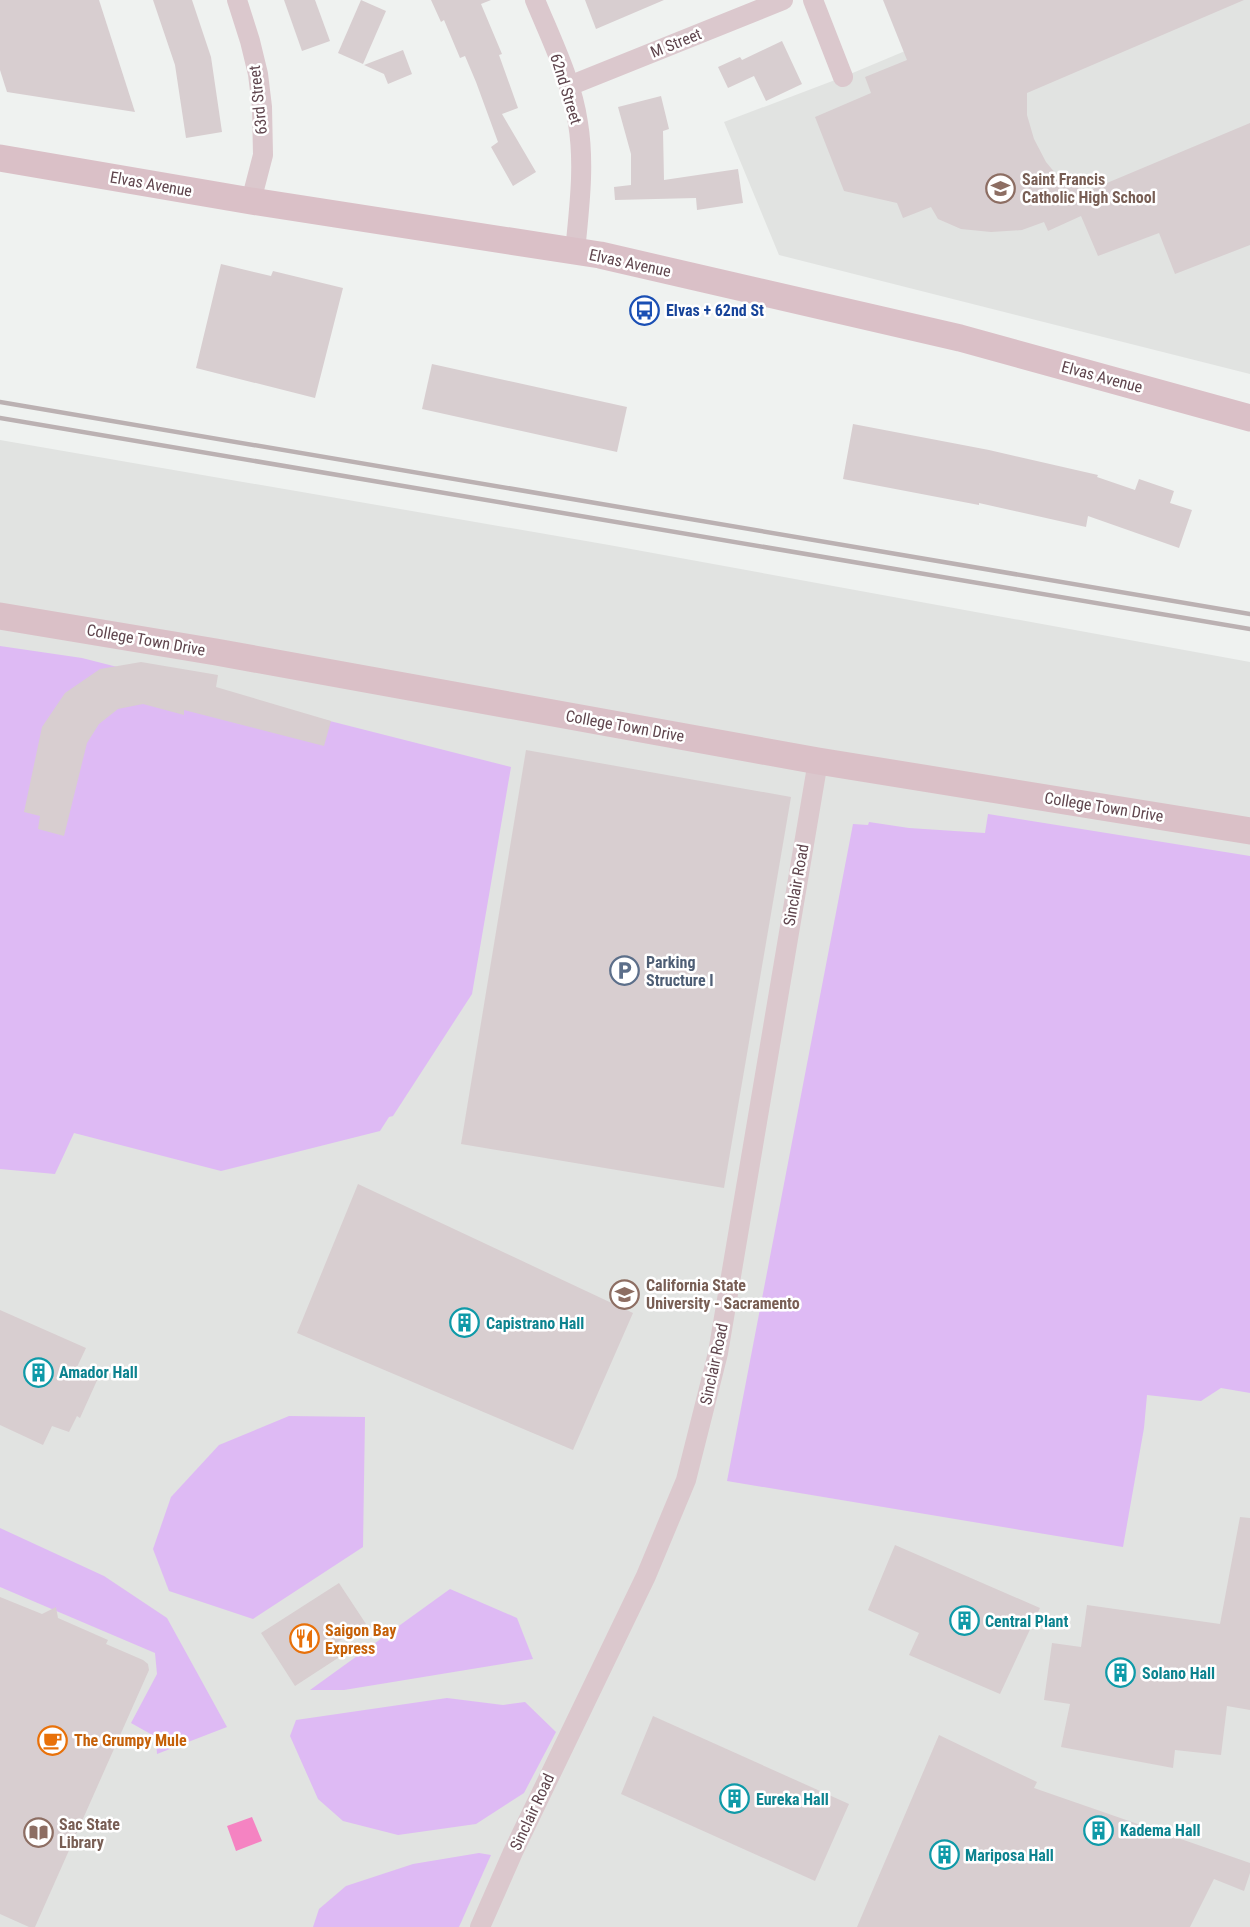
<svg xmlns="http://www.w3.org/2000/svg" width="1250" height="1927" font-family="'Roboto Condensed',sans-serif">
<rect width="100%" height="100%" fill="#eff2f0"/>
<!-- education -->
<g fill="#e1e3e1">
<path d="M1027 0H1250V374L779 255 724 122 843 77Z"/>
<path d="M0 440 609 545 1250 662V1927H0Z"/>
</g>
<!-- green -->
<g fill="#debaf4">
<path d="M0 646 82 658 511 767 472 994 393 1116 389 1117 380 1131 221 1171 74 1133 55 1174 0 1169Z"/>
<path d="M988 814 1250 856V1393L1221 1388 1201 1401 1147 1395 1144 1428 1123 1547 727 1481 853 824 868 825 869 822 909 828 985 833Z"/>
<path d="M289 1416 365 1417 363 1547 253 1619 169 1591 153 1549 171 1497 219 1445Z"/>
<path d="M0 1528 104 1576 167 1618 227 1727 157 1754 156 1737 131 1723 157 1674 155 1653 0 1587Z"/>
<path d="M450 1589 517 1618 533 1659 344 1690H310Z"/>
<path d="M447 1698 503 1705 525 1702 556 1732 524 1793 476 1824 398 1835 343 1821 318 1799 290 1736 296 1720Z"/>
<path d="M479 1853 491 1855 459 1927H313L319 1909 346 1886 413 1864Z"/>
</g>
<!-- water -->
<path fill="#f583c2" d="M252 1817 262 1841 236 1851 227 1826Z"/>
<!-- building -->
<g fill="#d8ced0">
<path d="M0 0H99L135 112 7 92 0 70Z"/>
<path d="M153 0H192L211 57 222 132 186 138 175 65Z"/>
<path d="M284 0H315L330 41 302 51Z"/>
<path d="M361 0 386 11 363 64 338 53Z"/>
<path d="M431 0H491L481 4 502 54 499 55 518 108 502 114 536 172 513 186 491 147 498 142 476 82 465 56 460 58 444 20 441 22Z"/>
<path d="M585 0H664L596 29Z"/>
<path d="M883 0H1244L1027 93V115L1034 139 1046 162 1061 180 1073 174 1083 193 1250 123V245L1175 274 1159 233 1098 256 1081 216 1048 231 1044 222 1022 230 991 232 961 229 938 219 931 207 903 218 897 203 844 191 815 117 871 93 865 77 907 60Z"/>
<path d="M782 41 802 84 766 101 754 76 728 88 718 67 740 57 742 60Z"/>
<path d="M403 50 412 74 388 84 384 74 364 65Z"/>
<path d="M661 96 669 129 663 131 664 180 738 169 743 203 697 210 696 198 615 200 614 187 631 185V154L618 107Z"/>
<path d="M221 264 271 276 273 271 343 288 315 398 196 368Z"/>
<path d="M432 364 627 407 617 452 422 409Z"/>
<path d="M853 424 989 450 1098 475 1097 477 1135 490 1139 479 1174 491 1170 503 1192 510 1179 548 1088 516 1086 527 979 503V505L843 479Z"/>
<path d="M141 662 218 675 216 687 331 721 324 746 184 710V715L143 704 118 709 99 724 87 743 64 836 38 829 40 816 24 812 42 727 65 693 100 669Z"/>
<path d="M526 750 791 797 724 1188 461 1144Z"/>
<path d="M358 1184 633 1313 573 1450 297 1333Z"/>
<path d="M0 1310 86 1348 77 1367 99 1376 80 1418 77 1416 69 1432 52 1426 43 1445 0 1425Z"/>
<path d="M1240 1517 1250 1518V1710L1227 1706 1221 1755 1175 1750 1173 1768 1061 1747 1070 1704 1044 1700 1052 1643 1081 1647 1087 1605 1220 1624Z"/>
<path d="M895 1545 1040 1608 1000 1694 909 1655 919 1633 868 1610Z"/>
<path d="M339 1583 366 1624 333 1645 341 1656 295 1686 261 1633Z"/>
<path d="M0 1597 42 1614 56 1607 58 1618 108 1640 106 1644 143 1660 148 1664 149 1670 35 1927H29L0 1914Z"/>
<path d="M653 1716 849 1804 815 1881 621 1794Z"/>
<path d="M939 1735 1037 1782 1034 1788 1250 1863V1873L1244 1891 1214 1879 1190 1927H857Z"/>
</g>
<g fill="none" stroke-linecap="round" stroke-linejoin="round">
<!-- street -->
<g stroke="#dbc8cd" stroke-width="20">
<path d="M237 0 250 41 258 74 262 107 263 155 251 201"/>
<path d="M535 0C551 39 572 81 578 123 585 166 579 209 575 252"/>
<path d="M813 0 843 77"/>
<path d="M569 86 783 0"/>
<path d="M480 1927 513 1852 646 1576 686 1480 718 1353 818 761"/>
</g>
<!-- secondary -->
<g stroke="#dac0c7" stroke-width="27">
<path d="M0 158 251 201 600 255 960 338 1250 418"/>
<path d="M0 616 216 652 818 761 1250 831"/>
</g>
<!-- rail -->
<g stroke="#bbb1b2" stroke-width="4.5">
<path d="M0 402 1250 614"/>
<path d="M0 418 1250 629"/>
</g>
</g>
<!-- icons -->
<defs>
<symbol id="school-ring" viewBox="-11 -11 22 22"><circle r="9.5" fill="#fff" stroke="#8d6e63" stroke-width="1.5"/><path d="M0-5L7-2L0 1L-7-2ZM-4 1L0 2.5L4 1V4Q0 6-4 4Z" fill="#8d6e63"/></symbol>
<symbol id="bus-ring" viewBox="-11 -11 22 22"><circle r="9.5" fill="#fff" stroke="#1a4fb4" stroke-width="1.5"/><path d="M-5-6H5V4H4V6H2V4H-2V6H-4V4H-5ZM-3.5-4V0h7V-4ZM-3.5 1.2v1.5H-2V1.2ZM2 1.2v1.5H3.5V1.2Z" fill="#1a4fb4"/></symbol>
<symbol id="parking-ring" viewBox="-11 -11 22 22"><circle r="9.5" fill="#fff" stroke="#5c6f8a" stroke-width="1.5"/><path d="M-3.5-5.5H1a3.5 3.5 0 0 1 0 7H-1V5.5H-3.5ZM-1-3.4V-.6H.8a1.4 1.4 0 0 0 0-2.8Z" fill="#5c6f8a"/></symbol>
<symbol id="university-ring" viewBox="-11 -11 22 22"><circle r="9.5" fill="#fff" stroke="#8d6e63" stroke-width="1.5"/><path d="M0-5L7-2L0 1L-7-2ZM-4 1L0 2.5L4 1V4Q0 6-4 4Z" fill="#8d6e63"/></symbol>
<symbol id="building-ring" viewBox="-11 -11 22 22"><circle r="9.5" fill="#fff" stroke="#0f9aa8" stroke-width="1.5"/><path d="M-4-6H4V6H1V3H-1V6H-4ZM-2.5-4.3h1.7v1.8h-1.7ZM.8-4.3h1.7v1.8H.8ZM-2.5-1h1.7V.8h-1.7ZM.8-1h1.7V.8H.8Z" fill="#0f9aa8"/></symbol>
<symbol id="restaurant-ring" viewBox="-11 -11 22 22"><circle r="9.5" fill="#fff" stroke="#e8710a" stroke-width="1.5"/><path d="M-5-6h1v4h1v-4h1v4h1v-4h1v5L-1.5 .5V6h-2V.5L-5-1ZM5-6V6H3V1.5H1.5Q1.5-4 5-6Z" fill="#e8710a"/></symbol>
<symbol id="cafe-ring" viewBox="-11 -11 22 22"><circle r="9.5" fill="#fff" stroke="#e8710a" stroke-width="1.5"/><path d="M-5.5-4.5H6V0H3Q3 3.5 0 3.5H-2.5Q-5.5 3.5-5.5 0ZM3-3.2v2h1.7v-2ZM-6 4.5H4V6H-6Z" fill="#e8710a"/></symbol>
<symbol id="library-ring" viewBox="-11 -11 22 22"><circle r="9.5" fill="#fff" stroke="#8d6e63" stroke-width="1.5"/><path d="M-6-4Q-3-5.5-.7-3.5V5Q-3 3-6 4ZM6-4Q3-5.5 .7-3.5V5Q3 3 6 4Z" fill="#8d6e63"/></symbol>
</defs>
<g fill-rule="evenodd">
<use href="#school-ring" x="984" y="172" width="33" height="33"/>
<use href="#bus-ring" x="628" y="294" width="33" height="33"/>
<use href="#parking-ring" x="608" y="954" width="33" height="33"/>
<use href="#university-ring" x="608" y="1278" width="33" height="33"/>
<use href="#building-ring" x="448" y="1306" width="33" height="33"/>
<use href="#building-ring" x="22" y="1356" width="33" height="33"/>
<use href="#building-ring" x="948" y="1604" width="33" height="33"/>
<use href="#restaurant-ring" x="288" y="1622" width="33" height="33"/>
<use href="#building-ring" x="1104" y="1656" width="33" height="33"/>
<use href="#cafe-ring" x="36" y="1724" width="33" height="33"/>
<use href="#building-ring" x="718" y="1782" width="33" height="33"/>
<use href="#building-ring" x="1082" y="1814" width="33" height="33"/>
<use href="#library-ring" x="22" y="1816" width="33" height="33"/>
<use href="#building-ring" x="928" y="1838" width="33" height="33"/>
</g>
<g text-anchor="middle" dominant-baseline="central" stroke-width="5" stroke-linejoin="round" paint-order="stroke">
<!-- street labels -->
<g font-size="16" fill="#5f454d" stroke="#fff">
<text transform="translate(676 43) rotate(-22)">M Street</text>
<text transform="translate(566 89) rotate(73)">62nd Street</text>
<text transform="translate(258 100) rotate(-96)">63rd Street</text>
<text transform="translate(151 184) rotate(10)">Elvas Avenue</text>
<text transform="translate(630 263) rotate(12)">Elvas Avenue</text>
<text transform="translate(1102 377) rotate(15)">Elvas Avenue</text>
<text transform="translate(146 640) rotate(10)">College Town Drive</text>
<text transform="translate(625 726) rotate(10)">College Town Drive</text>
<text transform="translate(1104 807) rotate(9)">College Town Drive</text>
<text transform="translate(796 885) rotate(-80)">Sinclair Road</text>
<text transform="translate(714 1364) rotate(-78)">Sinclair Road</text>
<text transform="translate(532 1812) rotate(-65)">Sinclair Road</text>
</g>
<!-- education labels -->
<g font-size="16" font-weight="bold" fill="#785e54" stroke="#fff" text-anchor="start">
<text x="1022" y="179">Saint Francis<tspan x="1022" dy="18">Catholic High School</tspan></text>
<text x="646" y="1285">California State<tspan x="646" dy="18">University - Sacramento</tspan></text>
<text x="59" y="1824">Sac State<tspan x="59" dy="18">Library</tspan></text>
</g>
<!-- transit labels -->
<g font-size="16" font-weight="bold" fill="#164399" stroke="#fff" text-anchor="start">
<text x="666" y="310">Elvas + 62nd St</text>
</g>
<!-- service labels -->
<g font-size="16" font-weight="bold" fill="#4e5e75" stroke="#fff" text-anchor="start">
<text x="646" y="962">Parking<tspan x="646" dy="18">Structure I</tspan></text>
</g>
<!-- culture labels -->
<g font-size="16" font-weight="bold" fill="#0d838f" stroke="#fff" text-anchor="start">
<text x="486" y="1323">Capistrano Hall</text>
<text x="59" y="1372">Amador Hall</text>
<text x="985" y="1621">Central Plant</text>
<text x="1142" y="1673">Solano Hall</text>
<text x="756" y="1799">Eureka Hall</text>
<text x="1120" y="1830">Kadema Hall</text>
<text x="965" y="1855">Mariposa Hall</text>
</g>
<!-- food labels -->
<g font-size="16" font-weight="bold" fill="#c56008" stroke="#fff" text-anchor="start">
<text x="325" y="1630">Saigon Bay<tspan x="325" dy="18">Express</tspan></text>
<text x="74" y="1740">The Grumpy Mule</text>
</g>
</g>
</svg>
